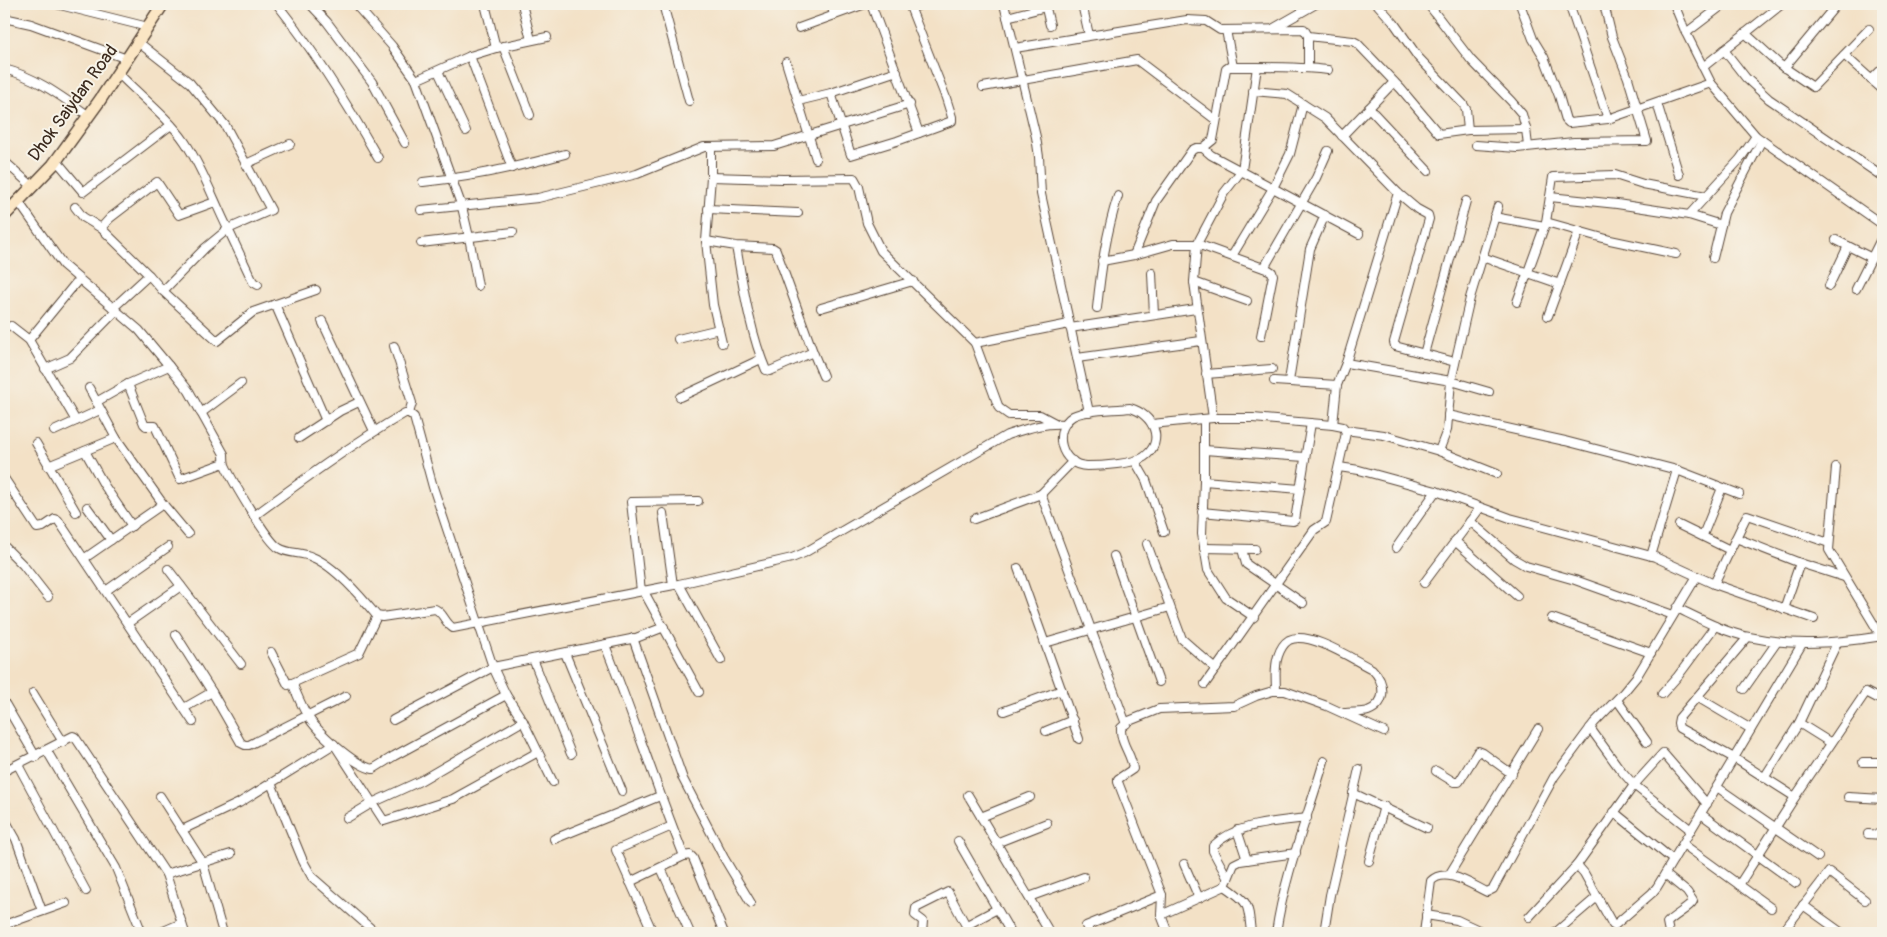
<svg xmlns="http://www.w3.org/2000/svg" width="1887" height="937" font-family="Pangolin,sans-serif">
<rect width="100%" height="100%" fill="#f7f3e8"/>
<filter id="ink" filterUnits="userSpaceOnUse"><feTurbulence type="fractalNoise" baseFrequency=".02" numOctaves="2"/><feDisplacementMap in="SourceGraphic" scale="10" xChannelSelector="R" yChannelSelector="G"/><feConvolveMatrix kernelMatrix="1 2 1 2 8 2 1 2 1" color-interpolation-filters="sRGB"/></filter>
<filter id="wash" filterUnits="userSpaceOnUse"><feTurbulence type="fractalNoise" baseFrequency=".0096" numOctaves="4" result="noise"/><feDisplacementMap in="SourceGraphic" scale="20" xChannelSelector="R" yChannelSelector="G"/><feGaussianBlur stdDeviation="1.12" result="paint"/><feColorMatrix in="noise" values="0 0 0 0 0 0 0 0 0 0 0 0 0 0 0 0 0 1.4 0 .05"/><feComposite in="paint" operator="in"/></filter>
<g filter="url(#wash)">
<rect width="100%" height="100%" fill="#f3e1c6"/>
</g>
<g filter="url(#ink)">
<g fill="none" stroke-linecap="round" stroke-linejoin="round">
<defs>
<g id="street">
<path d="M56 4 148 27"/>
<path d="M277 4C315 52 348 105 378 158"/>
<path d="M310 4 327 22 372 82 405 143"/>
<path d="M355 4 392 46 416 80 462 207 469 237 478 286"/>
<path d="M485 4 496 48"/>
<path d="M522 4 531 40"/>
<path d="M663 4 689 101"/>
<path d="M831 4 834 15"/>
<path d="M871 4 919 133"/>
<path d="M1004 4 1036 137 1039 157 1041 194 1089 412"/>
<path d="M1045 4 1050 25"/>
<path d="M1082 4 1089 35"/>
<path d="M1377 4 1394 23 1418 57 1463 104 1466 109 1468 130"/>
<path d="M1428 4 1471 60 1511 101 1522 114 1526 129 1528 146"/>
<path d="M1520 4 1533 39 1544 57 1559 96 1566 120 1569 123 1608 119 1711 83"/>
<path d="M1569 4 1608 119"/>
<path d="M1674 4 1686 33 1711 83 1756 136 1883 225"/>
<path d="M911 8 923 4"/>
<path d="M1007 17 1046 7"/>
<path d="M4 18 31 24 127 59"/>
<path d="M799 28 865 4"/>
<path d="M1274 28 1316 4"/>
<path d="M1226 30 1233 67"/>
<path d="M1686 33 1724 4"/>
<path d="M1745 33 1779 64 1813 87 1869 29"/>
<path d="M1308 36 1353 41 1357 43 1401 89 1439 134 1468 130 1526 129"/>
<path d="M138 42 190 83 225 125 271 210 228 229 253 282 258 285"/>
<path d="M503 46 530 115"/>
<path d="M1015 48 1187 20 1206 21 1220 30 1304 29 1308 36V67"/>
<path d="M1724 50 1746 78 1769 99 1883 177"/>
<path d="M1844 55 1883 90"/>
<path d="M470 56 512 168"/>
<path d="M786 62 816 159"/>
<path d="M1703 67 1782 4"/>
<path d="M1784 68 1837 4"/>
<path d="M4 69C36 77 62 97 89 116"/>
<path d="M438 71 466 131"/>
<path d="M118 73C139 95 168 117 185 142 203 169 214 201 228 229L205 248 163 291"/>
<path d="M416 80 470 56 496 48 547 37"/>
<path d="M1871 80 1883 68"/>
<path d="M983 87 1137 60 1216 120"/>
<path d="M1253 91 1287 94 1325 118 1398 193 1417 209 1428 215 1429 219 1394 342 1395 346 1455 362"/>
<path d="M831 93 851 155 897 141 952 121V117L946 98 909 4"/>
<path d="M798 101 831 93 897 71"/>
<path d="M1657 103 1679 175"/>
<path d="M1369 108 1428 171"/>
<path d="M1342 136 1394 82"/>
<path d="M1476 145 1517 148 1574 142 1647 141 1628 78 1612 37 1604 4"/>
<path d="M711 147V177L706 241 713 305 722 343"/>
<path d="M1203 148 1211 155 1359 234"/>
<path d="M56 160 83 192 171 125"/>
<path d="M4 161 32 186"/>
<path d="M246 164 290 144"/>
<path d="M711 177 783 179 854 178 859 187 867 223 881 251 975 343 999 408 1009 415H1040L1055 423"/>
<path d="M423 182C472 177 518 167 565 154"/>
<path d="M1550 197 1617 204 1689 215 1721 225"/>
<path d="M18 201 63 265 139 330 169 366 189 391 224 454C224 458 224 461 225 465 232 480 267 541 279 548 288 554 302 552 312 557 335 566 361 597 377 616L382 617 435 609C444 613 444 622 453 628L679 584 792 558 804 553 1007 435C1026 429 1045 422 1065 424"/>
<path d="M75 207 83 217 101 228 149 275 113 308"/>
<path d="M708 209 798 213"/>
<path d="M421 210 538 198 637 174 704 147 774 146 910 104"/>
<path d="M1689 215 1740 159 1756 136"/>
<path d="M1494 217 1545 226"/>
<path d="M1546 222 1610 240 1676 254"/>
<path d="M101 228 110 218 157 182 179 215 215 202"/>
<path d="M1836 240 1872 258"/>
<path d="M706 241 736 246 773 248 776 250 813 352 770 371 766 370C750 333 743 285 736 246"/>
<path d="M421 243 513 232"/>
<path d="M1134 255 1156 201 1192 150 1196 148H1203L1213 140 1226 69 1229 67C1262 67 1295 66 1328 70"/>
<path d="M1232 256 1273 188 1290 154 1303 104"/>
<path d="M1482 257 1560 284"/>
<path d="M1713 258 1724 213 1762 140"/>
<path d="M1102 261 1134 255 1173 244H1197L1269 270 1272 272 1273 275 1261 336"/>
<path d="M1264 268 1316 178 1328 151"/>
<path d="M1152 273 1154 315"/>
<path d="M149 275 163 291 217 341 253 312 316 290"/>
<path d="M1194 282 1247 301"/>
<path d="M1829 286 1848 246"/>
<path d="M1856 289 1883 235"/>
<path d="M1517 302 1546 222 1553 177 1615 175 1643 184 1706 196"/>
<path d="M275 304 326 421"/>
<path d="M821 308 913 281"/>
<path d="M1097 308C1101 270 1106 233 1118 196"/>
<path d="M1548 316 1579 231"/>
<path d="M322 321 374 431"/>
<path d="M11 326 29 340 76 421"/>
<path d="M1070 328 1196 309"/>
<path d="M678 339 719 329"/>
<path d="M29 340 79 279"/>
<path d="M975 343 1069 324"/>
<path d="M394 346 412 403 409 413"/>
<path d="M813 352 823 376"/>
<path d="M1424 354 1466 201"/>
<path d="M1077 358 1201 341"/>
<path d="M1346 363 1451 381 1489 392"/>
<path d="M45 369 70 358 116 311"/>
<path d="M1206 374 1272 369"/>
<path d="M1274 381 1337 385"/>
<path d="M1289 381 1310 249 1325 215"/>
<path d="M128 384 144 424 146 426H155L180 479 224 463"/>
<path d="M89 388 116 438 163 504 188 534"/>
<path d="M680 397 761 359"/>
<path d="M96 402 128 384 169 366"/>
<path d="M1130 408C1153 414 1166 441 1144 457 1134 464 1100 466 1087 466 1061 466 1051 430 1073 416 1086 409 1115 410 1130 408Z"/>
<path d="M201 413 241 383"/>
<path d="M409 413 414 417 433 487 493 667 506 695 523 721 553 782"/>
<path d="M1448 415 1565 441 1677 470 1739 494"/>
<path d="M1213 418 1194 282 1197 244 1224 193 1242 170 1257 67"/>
<path d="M1204 419V481L1202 534 1208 570 1226 598 1254 617"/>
<path d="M1152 424 1213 418H1253L1333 425 1343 427 1345 430 1384 435 1439 451 1497 474"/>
<path d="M1333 425 1337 385 1346 363 1398 193"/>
<path d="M54 431 100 410"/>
<path d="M299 438 340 411 359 402"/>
<path d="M36 443 76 512"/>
<path d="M1204 450 1305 457"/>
<path d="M85 451 104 485 132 526"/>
<path d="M1439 451 1447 430 1451 381 1470 298 1498 206"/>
<path d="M1073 461 1041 494 1126 724"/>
<path d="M1135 461 1146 480 1164 532"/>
<path d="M48 466 116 438"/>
<path d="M1339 467 1359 470 1436 491 1510 518 1655 557 1714 584 1814 619"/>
<path d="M1836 467 1829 550 1881 636"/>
<path d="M4 478 37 528 43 527 55 519 58 520 193 722"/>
<path d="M1204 481 1300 489"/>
<path d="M87 507 111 540"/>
<path d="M1202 512 1293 521 1295 520 1311 423"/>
<path d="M663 513 673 585"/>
<path d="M254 516C303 480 352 444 405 413H409"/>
<path d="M974 519 1041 494"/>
<path d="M1470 521 1514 559 1526 566 1575 580 1673 615"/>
<path d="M1679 525 1730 550"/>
<path d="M1703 535 1722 488"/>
<path d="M1736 538 1800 563 1844 577"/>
<path d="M1455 541 1517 596"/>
<path d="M1147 544 1182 639 1216 669"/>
<path d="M4 546 23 565 48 597"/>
<path d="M1204 548 1255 549"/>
<path d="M1396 548 1436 491"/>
<path d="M1242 549 1246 564 1303 603"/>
<path d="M1114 556 1159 682"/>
<path d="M1651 556 1677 470"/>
<path d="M85 558 163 504"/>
<path d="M1018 568 1079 739"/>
<path d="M168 569 241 664"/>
<path d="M1424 583 1480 508"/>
<path d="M679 584 721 660"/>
<path d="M1714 584 1747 515 1829 543"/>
<path d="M107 590 168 547"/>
<path d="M643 590 699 692"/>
<path d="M641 591 631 502 698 501"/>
<path d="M1677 608C1700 619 1724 632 1749 637 1794 647 1838 643 1883 636"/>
<path d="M1784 609 1800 563"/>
<path d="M1552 618 1651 653"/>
<path d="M128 623 181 586"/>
<path d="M176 635 212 692 241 743 245 745H249L346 696"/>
<path d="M1748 637 1679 718 1678 723 1679 728 1734 758 1795 797"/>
<path d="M633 638 683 779 724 858 751 903"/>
<path d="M1045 643 1170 607"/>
<path d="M605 645C633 715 656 786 684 856"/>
<path d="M271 652 288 685 359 653 377 616"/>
<path d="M565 653 622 791"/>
<path d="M533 659 571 754"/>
<path d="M292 683C297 694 301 705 307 715 316 731 355 766 373 769L394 756 506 695"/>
<path d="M1205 684 1314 530 1326 522 1346 433 1345 430"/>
<path d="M1744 689 1777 642"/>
<path d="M1276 691C1276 680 1274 667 1278 656 1280 650 1284 643 1289 640 1309 630 1354 660 1372 669 1385 682 1388 703 1368 711 1362 713 1352 712 1344 713"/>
<path d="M33 693 63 742"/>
<path d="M1662 694 1678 676 1715 626"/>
<path d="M1697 697 1751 729"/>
<path d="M1617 700 1647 742"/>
<path d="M4 702 36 757"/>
<path d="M184 708 212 692"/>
<path d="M1004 711 1062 690"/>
<path d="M393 720 493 667 636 638 664 627"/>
<path d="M1799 723 1831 743"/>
<path d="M1590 728 1619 768 1634 785 1663 753 1707 804"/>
<path d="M1046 731 1073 720"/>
<path d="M47 751 116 868 142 933"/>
<path d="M1863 762H1883"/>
<path d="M18 765 86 891"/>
<path d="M4 771 73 736 75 737 166 874 185 933"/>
<path d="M1436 771 1454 782H1459L1478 751 1483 753 1512 774"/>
<path d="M1764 778 1799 723 1837 643"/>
<path d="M271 783 303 861 312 877 376 933"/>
<path d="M1717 787 1818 857"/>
<path d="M1353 793 1427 828"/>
<path d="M968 795 1050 933"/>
<path d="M160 796 203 863 223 933"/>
<path d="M1848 797 1883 799"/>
<path d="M1614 812 1673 860"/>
<path d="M1701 814 1796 883"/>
<path d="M981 817 1030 797"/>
<path d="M4 818 16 839 42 911"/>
<path d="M347 818 372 803 420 781 523 721"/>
<path d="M182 830 239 803 334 744 384 821 453 799 538 752"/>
<path d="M1237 830 1247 860"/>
<path d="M1868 834 1883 835"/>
<path d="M554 839 660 796"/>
<path d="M958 841 1011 933"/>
<path d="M996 843 1047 823"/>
<path d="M1683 844 1771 908"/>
<path d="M1369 861 1384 806"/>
<path d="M1184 864 1199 898"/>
<path d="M1577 865 1584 873 1613 925H1615L1652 893 1657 887 1802 644"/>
<path d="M661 868 690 933"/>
<path d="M166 874 231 854"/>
<path d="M1665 874 1687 892 1693 901C1690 908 1674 915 1667 923L1669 933"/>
<path d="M1449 875 1538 729"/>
<path d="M1228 879 1213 851V846C1237 823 1275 822 1307 818"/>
<path d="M630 882 684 856 690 855 693 858 724 933"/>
<path d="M1739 885 1795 797 1866 692 1883 701"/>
<path d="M1225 886C1250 903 1248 904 1251 933"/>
<path d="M1029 897 1084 877"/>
<path d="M1803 905 1842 933"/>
<path d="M1161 915 1225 886 1234 864 1240 861 1296 853"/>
<path d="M1426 915 1457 920 1485 933"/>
<path d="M1529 917 1577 865 1634 785 1691 830"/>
<path d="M4 925 66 903"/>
<path d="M967 925 997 909"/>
<path d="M159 933 182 923"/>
<path d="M653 933 616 850 672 826"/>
<path d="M922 933 923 921 915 915 916 908 948 892 970 933"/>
<path d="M1090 933 1086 926 1162 895"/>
<path d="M1168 933 1161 915 1162 895 1118 782V779L1133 769C1132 754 1120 744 1121 728L1129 721 1159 709 1234 706 1256 696 1273 691H1285L1327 706 1384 732"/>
<path d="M1276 933C1284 876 1308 816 1324 761"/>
<path d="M1324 933 1330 895 1359 769"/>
<path d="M1424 933 1431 881C1445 866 1472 885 1487 892L1493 889 1554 777 1594 723 1623 693 1637 676 1697 576"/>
<path d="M1555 933 1597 897"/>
<path d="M1782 933 1829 872 1865 900"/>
</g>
<path id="secondary" d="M4 216 53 165 100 100 163 4"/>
</defs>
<!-- street casing -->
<use href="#street" stroke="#574537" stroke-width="10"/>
<!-- secondary casing -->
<use href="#secondary" stroke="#574537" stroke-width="14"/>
<!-- street -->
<use href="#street" stroke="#fff" stroke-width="8"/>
<!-- secondary -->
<use href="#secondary" stroke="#fbe6c4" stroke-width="11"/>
</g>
</g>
<g text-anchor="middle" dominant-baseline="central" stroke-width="4" stroke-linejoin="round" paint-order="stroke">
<!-- street labels -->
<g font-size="18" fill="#3b2a1e" stroke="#f7f3e8">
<text transform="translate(73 103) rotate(-54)">Dhok Saiydan Road</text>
</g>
</g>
<!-- margin -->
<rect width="1887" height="937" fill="none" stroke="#f7f3e8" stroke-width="20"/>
</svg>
